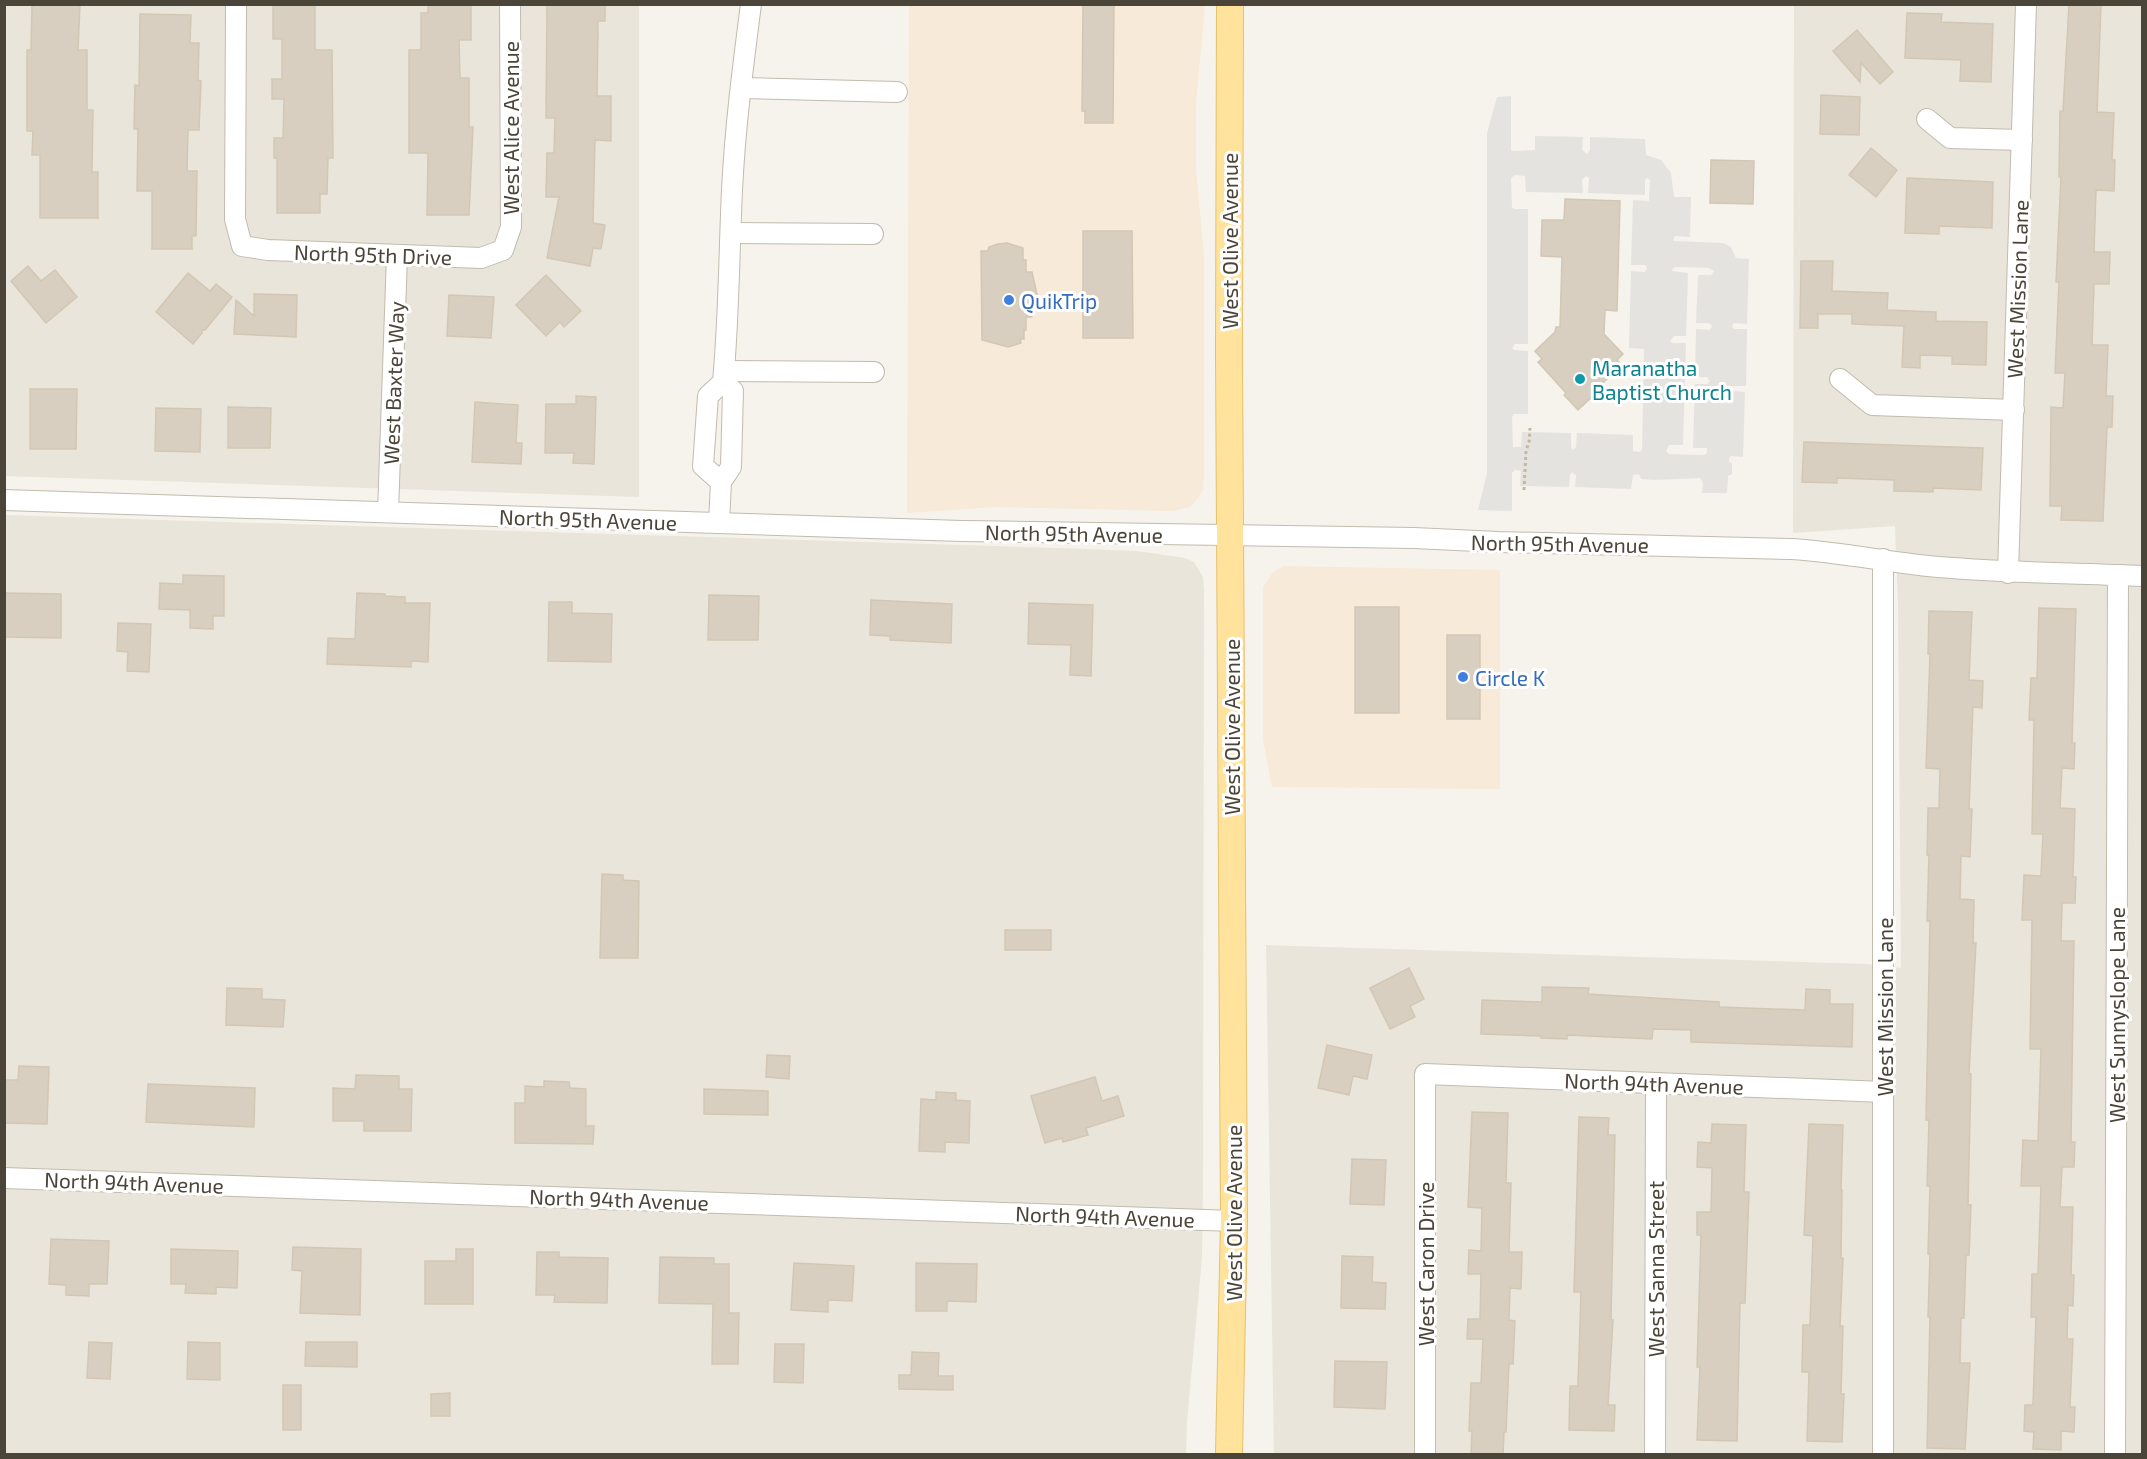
<svg xmlns="http://www.w3.org/2000/svg" width="2147" height="1459" font-family="'Exo 2',sans-serif">
<rect width="100%" height="100%" fill="#f6f3ec"/>
<!-- residential -->
<g fill="#eae5da">
<path d="M5 5H639V497L5 476Z"/>
<path d="M1794 5H2142V1454H1274L1266 945 1867 964 1901 968 1898 605 1895 526 1793 533Z"/>
<path d="M5 515 1086 549 1137 551 1185 558 1194 562 1203 577 1204 589 1203 1186 1202 1258 1187 1422 1186 1454H5Z"/>
</g>
<!-- commercial -->
<g fill="#f7ead8">
<path d="M909 5H1205L1196 103V169L1204 256V478L1203 490 1199 497 1190 507 1172 511 999 507 907 513Z"/>
<path d="M1284 566 1500 570V789L1272 787 1263 740V587L1273 572Z"/>
</g>
<!-- parking -->
<path fill="#e5e3e0" fill-rule="evenodd" d="M1511 96V151L1535 150V136L1583 137 1582 150 1587 154 1590 150V137L1645 139 1646 155 1661 160 1671 173 1674 197H1691L1690 237 1675 236 1673 241 1723 243 1731 247 1736 258 1749 259 1747 324 1734 323 1732 326 1734 329H1747L1746 386H1732L1730 389 1732 391 1745 392 1743 457 1731 456 1729 459V462L1732 463V474L1728 476 1727 493H1702L1703 483 1700 478 1654 480 1641 479 1639 474 1633 475 1631 489 1575 487 1576 475 1572 472 1570 475 1569 487 1520 486 1521 471 1515 470 1512 473V511L1478 510 1487 473V133L1497 97ZM1515 175 1525 176 1526 192 1583 193 1582 180 1586 176 1589 178 1588 193 1645 195V180L1647 178 1650 180 1649 201 1633 200 1631 265H1645L1647 268 1645 272 1631 271 1629 348 1644 349 1642 450 1640 452 1633 451V435L1577 433 1576 447 1573 450 1571 447V433L1522 432 1521 447H1513L1512 416 1514 414H1528V351L1514 350 1512 348 1515 344H1528V209H1514L1512 207 1511 178ZM1677 267 1709 268 1714 271 1711 275H1698L1696 323H1709L1712 326 1710 330 1696 329 1695 377H1707L1710 381 1707 384H1695L1693 448H1707V453L1704 455 1669 454 1666 451 1669 445H1683L1686 343H1673L1670 341 1674 336H1686L1688 273 1672 271 1673 268Z"/>
<!-- building -->
<g fill="#d8cfc1" stroke="#d3c7b4" stroke-width="1.5">
<path d="M32 4H80L78 50H87V110H93L92 172H98V218H40V155H32L33 131H27V50H31Z"/>
<path d="M273 4H315V50H332L333 158H328L327 194H320V213H277V158H274V138H283L284 99H272V79H282V39H273Z"/>
<path d="M428 4H471V40H459L460 78H469V127H473L469 215H427L428 153H409V50H421V13H428Z"/>
<path d="M547 4H605V21H598L597 96H611V141L595 140 593 223 605 225 601 249 593 248 590 266 547 258 559 197H546L547 153H554L555 118H546Z"/>
<path d="M1083 4H1114L1113 123H1085V111H1082Z"/>
<path d="M2069 4H2101L2097 112 2114 113 2112 160H2115L2114 191 2096 190 2094 252H2110L2109 284H2094L2092 345H2108L2106 396H2113L2112 427H2107L2103 521 2061 520 2062 506H2050L2051 407 2063 408 2065 373H2055L2059 282H2056L2061 177H2059L2060 111H2063Z"/>
<path d="M1907 13 1942 14 1941 22 1993 24 1991 82 1960 81 1961 60 1905 58Z"/>
<path d="M140 14 191 15 190 43H199L198 80 201 81 199 130H188L187 171H197L196 236H192V249H152V191H137L138 129H134L135 85 139 86Z"/>
<path d="M1857 30 1893 72 1880 84 1861 63 1860 82 1833 51Z"/>
<path d="M1821 95 1860 97 1859 135 1820 134Z"/>
<path d="M1871 148 1897 170 1876 197 1849 175Z"/>
<path d="M1711 160 1754 161 1753 204 1710 203Z"/>
<path d="M1907 178 1993 182 1992 228 1939 226V234L1905 233Z"/>
<path d="M1565 199 1620 201 1617 311 1605 310 1604 334 1623 354 1617 360 1622 365 1592 393 1594 395 1578 410 1564 395 1566 393 1538 362 1542 359 1535 351 1555 332 1556 327H1560L1562 257 1541 256 1542 220H1564Z"/>
<path d="M1083 231H1132L1133 338H1083Z"/>
<path d="M1007 243 1023 248V260H1026V272H1032L1037 294 1032 317H1026V330H1024V339H1020L1021 343 1008 347 982 340 981 251H988L989 247 998 244Z"/>
<path d="M1801 261H1833L1832 291 1888 293 1887 310 1936 312V321L1987 322 1986 365 1952 364V356L1920 355V368L1902 367 1904 326 1852 324V314H1818V328H1800Z"/>
<path d="M28 266 41 281 55 270 77 297 46 323 11 281Z"/>
<path d="M188 273 210 291 216 284 232 297 205 330H202V333L193 344 156 312Z"/>
<path d="M546 275 581 311 564 327 560 322 546 336 516 305Z"/>
<path d="M254 294 297 295 296 337 234 334 236 300 254 316Z"/>
<path d="M449 295 494 297 491 338 447 336Z"/>
<path d="M30 389H77L76 449H30Z"/>
<path d="M576 396 596 397 594 464 573 463 574 453H545L546 404H576Z"/>
<path d="M475 402 518 405 516 443H522L521 464 472 462Z"/>
<path d="M228 407 271 408 270 448H228Z"/>
<path d="M156 408 201 409 200 452 155 451Z"/>
<path d="M1804 442 1983 448 1981 490 1933 488V492L1894 491V480L1837 478V483L1802 482Z"/>
<path d="M183 575 224 576V616H213V629L190 628V610L159 609 160 583 183 584Z"/>
<path d="M4 593 61 594V638L4 637Z"/>
<path d="M357 593 385 594V596L405 597V603H430L428 662 411 661V667L327 664 328 638 355 639Z"/>
<path d="M709 595 759 596 758 640H708Z"/>
<path d="M871 600 952 604 951 643 890 640V636L870 635Z"/>
<path d="M549 602H572V613L612 614 611 662 548 661Z"/>
<path d="M1029 603 1093 605 1091 676 1070 675 1071 645 1028 644Z"/>
<rect x="1355" y="607" width="44" height="106"/>
<path d="M2039 608 2076 609 2072 743H2075L2074 769 2062 768 2060 808 2075 809 2073 877H2076L2075 903H2062L2061 941H2074L2071 1142H2075L2074 1167H2062L2060 1207H2073L2071 1275H2074L2073 1306 2068 1305 2067 1339H2073L2070 1407H2075L2074 1432 2061 1431V1450L2033 1449 2034 1432 2024 1431 2025 1405H2033L2036 1317H2031L2032 1274H2038L2041 1186H2021L2023 1140 2038 1141 2041 1049H2030L2032 920H2022L2024 875 2041 876 2043 834H2032L2034 720H2029L2031 678H2037Z"/>
<path d="M1929 611 1972 612 1969 680 1983 681 1982 708 1973 707 1969 809H1972L1970 857 1961 856 1960 899 1974 900 1973 943H1976L1969 1074H1971L1968 1205H1971L1969 1255H1966L1964 1318H1961L1960 1363H1970L1965 1449 1927 1448 1930 1317H1928L1930 1254H1928L1930 1186H1927L1929 1120H1926L1930 921H1927L1929 855H1927L1928 808H1939L1940 769 1926 768 1930 654H1928Z"/>
<path d="M118 623 151 624 149 672 127 671 128 652 117 651Z"/>
<rect x="1447" y="635" width="33" height="84"/>
<path d="M602 874 623 875V880L639 881 638 958H600Z"/>
<rect x="1005" y="930" width="46" height="20"/>
<path d="M1409 968 1424 999 1410 1006 1415 1017 1390 1029 1370 988Z"/>
<path d="M1542 987 1589 988 1588 994 1719 1002V1007L1805 1010 1806 989 1830 990V1004H1853L1852 1047 1691 1042V1030L1653 1029 1652 1039 1567 1035V1039L1541 1038V1036L1481 1034 1482 1000 1542 1002Z"/>
<path d="M227 988 262 989V999L285 1000 283 1027 226 1025Z"/>
<path d="M1327 1045 1372 1055 1367 1079 1353 1076 1349 1095 1318 1088Z"/>
<path d="M767 1055 790 1056 789 1079 766 1077Z"/>
<path d="M19 1066 49 1067 47 1124 4 1123V1080H18Z"/>
<path d="M356 1075 399 1076V1089H412L411 1131H364V1121H333V1088L355 1089Z"/>
<path d="M1095 1077 1102 1101 1118 1096 1124 1116 1086 1128 1088 1135 1063 1142 1062 1138 1045 1143 1031 1096Z"/>
<path d="M544 1081 569 1082 570 1088 586 1089V1126H594L593 1144 515 1143V1103H525V1086L544 1087Z"/>
<path d="M148 1084 255 1088 254 1127 146 1122Z"/>
<path d="M704 1089 768 1091V1115L704 1114Z"/>
<path d="M936 1092 956 1093V1100L970 1101 969 1143 945 1142V1152L919 1151 921 1099 936 1100Z"/>
<path d="M1472 1112 1508 1113 1506 1183H1511L1509 1252H1522L1521 1289 1510 1288 1509 1320 1515 1321 1513 1364H1509L1506 1432H1504L1503 1455H1471L1472 1431H1469L1471 1383H1481L1483 1339H1467L1468 1319H1480L1481 1274H1468L1469 1250 1481 1251 1482 1208 1468 1207Z"/>
<path d="M1579 1117 1609 1118 1608 1135H1615L1611 1320H1613L1608 1405H1615L1614 1431 1569 1430 1570 1386H1578L1581 1292H1574Z"/>
<path d="M1712 1124 1746 1125 1744 1192H1749L1745 1303H1740L1737 1441 1697 1440 1700 1367H1697L1701 1235H1697V1212H1711L1712 1168 1697 1167 1698 1142 1711 1143Z"/>
<path d="M1809 1124 1843 1125 1841 1190H1842L1841 1258H1843L1840 1326H1843L1841 1394H1844L1842 1442 1807 1441 1809 1372H1802L1803 1325H1810L1813 1236 1804 1235Z"/>
<path d="M1352 1159 1386 1160 1384 1205 1350 1204Z"/>
<path d="M51 1239 109 1241 107 1284H89V1296L66 1295V1285L49 1284Z"/>
<path d="M293 1247 361 1249 360 1315 300 1313 302 1271 292 1270Z"/>
<path d="M171 1249 238 1251 237 1288 216 1287V1294L185 1293 186 1284H171Z"/>
<path d="M456 1249H473V1304H425V1261H456Z"/>
<path d="M537 1252H559V1257L608 1258 607 1303 554 1302 555 1295H536Z"/>
<path d="M1342 1256 1373 1257 1372 1282 1386 1283 1385 1309 1341 1308Z"/>
<path d="M660 1257 714 1258V1264H729V1313H739L738 1364H712L713 1304 659 1303Z"/>
<path d="M794 1263 854 1266 852 1301 828 1300V1312L791 1310Z"/>
<path d="M916 1263 977 1264 976 1302 947 1301V1311H916Z"/>
<path d="M89 1342 112 1343 110 1379 87 1378Z"/>
<path d="M188 1342 220 1343V1380L187 1379Z"/>
<path d="M306 1342H357V1367L305 1366Z"/>
<path d="M775 1344H804L803 1383 774 1382Z"/>
<path d="M912 1352 939 1353 938 1376H953V1390L899 1389V1375H911Z"/>
<path d="M1335 1361 1387 1362 1385 1409 1334 1407Z"/>
<rect x="283" y="1385" width="18" height="45"/>
<path d="M450 1393V1416H431V1394Z"/>
</g>
<g fill="none" stroke-linecap="round" stroke-linejoin="round">
<defs>
<g id="minor">
<path d="M236 4 235 219 242 246 268 250 481 258 503 250 511 227 510 4"/>
<path d="M742 88 897 92"/>
<path d="M1927 119 1950 138 2022 140"/>
<path d="M731 233 873 234"/>
<path d="M724 371 874 372"/>
<path d="M1840 379 1872 405 2014 410"/>
<path d="M721 482 703 466 708 396 723 382C729 318 729 254 732 190 735 128 743 66 751 4"/>
<path d="M4 500 962 531 1414 538 1498 542 1792 549C1838 552 1883 561 1928 566 2000 573 2071 573 2142 576"/>
<path d="M388 512 397 255"/>
<path d="M719 523 721 482 731 467 733 391 723 382"/>
<path d="M2008 573 2026 4"/>
<path d="M4 1178 1234 1221"/>
<path d="M1425 1454V1074L1884 1092"/>
<path d="M1655 1454 1656 1083"/>
<path d="M1883 1454V559"/>
<path d="M2115 1454 2118 575"/>
</g>
<path id="major" d="M1229 1454 1234 1221 1229 355 1230 4"/>
</defs>
<!-- minor casing -->
<use href="#minor" stroke="#c2bbae" stroke-width="22"/>
<!-- major casing -->
<use href="#major" stroke="#e6c16a" stroke-width="28"/>
<!-- path -->
<path stroke="#c4b79f" stroke-width="3" stroke-dasharray="3 3" stroke-linecap="butt" d="M1524 490 1526 451 1529 442 1530 428"/>
<!-- minor -->
<use href="#minor" stroke="#fff" stroke-width="20"/>
<!-- major -->
<use href="#major" stroke="#ffe39c" stroke-width="26"/>
</g>
<!-- markers -->
<g fill="#3f7fe0" stroke="#fff" stroke-width="2">
<circle cx="1009" cy="300" r="6"/>
<circle cx="1463" cy="677" r="6"/>
</g>
<circle fill="#0f9aa8" stroke="#fff" stroke-width="2" cx="1580" cy="379" r="6"/>
<g text-anchor="middle" dominant-baseline="central" stroke-width="6" stroke-linejoin="round" paint-order="stroke">
<!-- street labels -->
<g font-size="21" fill="#4b4439" stroke="#fff">
<text transform="translate(510 128) rotate(-90)">West Alice Avenue</text>
<text transform="translate(1229 241) rotate(-90)">West Olive Avenue</text>
<text transform="translate(373 254) rotate(2)">North 95th Drive</text>
<text transform="translate(2017 289) rotate(-88)">West Mission Lane</text>
<text transform="translate(393 383) rotate(-88)">West Baxter Way</text>
<text transform="translate(588 519) rotate(2)">North 95th Avenue</text>
<text transform="translate(1074 533) rotate(1)">North 95th Avenue</text>
<text transform="translate(1560 543) rotate(1)">North 95th Avenue</text>
<text transform="translate(1231 727) rotate(-90)">West Olive Avenue</text>
<text transform="translate(1884 1007) rotate(-90)">West Mission Lane</text>
<text transform="translate(2116 1015) rotate(-90)">West Sunnyslope Lane</text>
<text transform="translate(1654 1083) rotate(2)">North 94th Avenue</text>
<text transform="translate(134 1182) rotate(2)">North 94th Avenue</text>
<text transform="translate(619 1199) rotate(2)">North 94th Avenue</text>
<text transform="translate(1233 1213) rotate(-90)">West Olive Avenue</text>
<text transform="translate(1105 1216) rotate(2)">North 94th Avenue</text>
<text transform="translate(1425 1264) rotate(-90)">West Caron Drive</text>
<text transform="translate(1655 1269) rotate(-90)">West Sanna Street</text>
</g>
<!-- shop labels -->
<g font-size="21" fill="#366cbe" stroke="#fff" text-anchor="start">
<text x="1021" y="300">QuikTrip</text>
<text x="1475" y="677">Circle K</text>
</g>
<!-- culture labels -->
<g font-size="21" fill="#0d838f" stroke="#fff" text-anchor="start">
<text x="1592" y="367">Maranatha<tspan x="1592" dy="24">Baptist Church</tspan></text>
</g>
</g>
<!-- border -->
<rect width="2147" height="1459" fill="none" stroke="#4b4439" stroke-width="12"/>
</svg>
